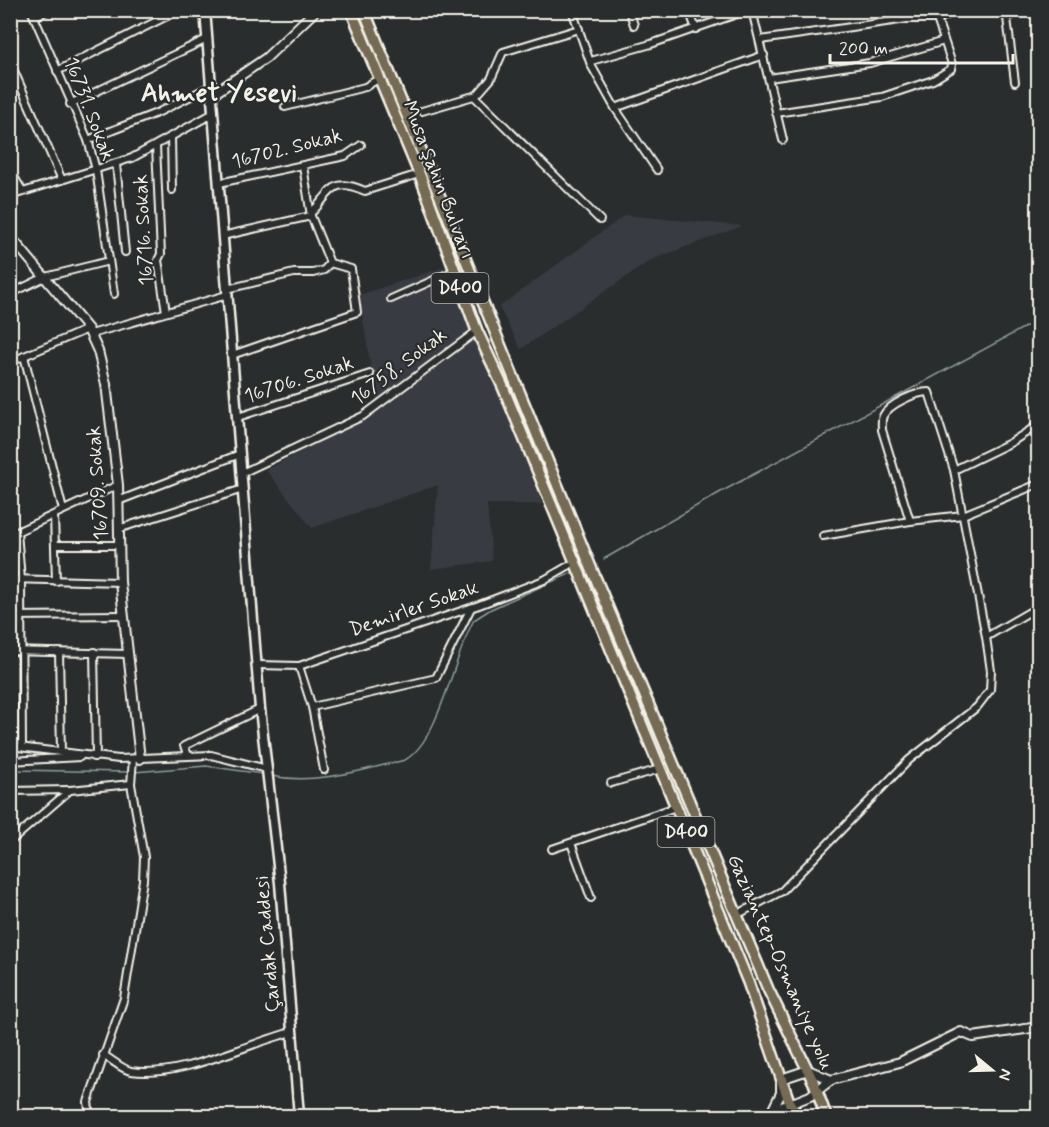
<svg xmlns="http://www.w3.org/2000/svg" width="1049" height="1127" font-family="Mynerve,sans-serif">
<rect width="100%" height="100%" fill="#2a2d2e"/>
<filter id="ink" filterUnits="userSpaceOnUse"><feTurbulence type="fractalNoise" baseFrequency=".0167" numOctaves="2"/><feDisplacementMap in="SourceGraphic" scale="12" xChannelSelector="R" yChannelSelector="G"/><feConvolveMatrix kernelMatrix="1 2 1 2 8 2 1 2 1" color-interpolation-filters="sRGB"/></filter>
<g filter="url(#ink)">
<!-- built -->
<g fill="#393b42">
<path d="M625 215 742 226 651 260 521 349 499 307Z"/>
<path d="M457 263 542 504H487L492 561 431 569 438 485 312 528 266 470 378 411 359 295Z"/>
</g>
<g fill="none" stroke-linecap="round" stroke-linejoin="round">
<!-- stream -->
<g stroke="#8d9e9c" stroke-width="1.5">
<path d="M604 559 719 493 1038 320"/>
<path d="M10 770 130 772"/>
<path d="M134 772 206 766 263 774"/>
<path d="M271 776C316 785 361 770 405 760 440 740 453 657 474 620L491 609 574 572"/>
</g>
<defs>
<g id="minor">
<path d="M31 10 88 140 96 170 114 294"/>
<path d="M572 10 591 65 615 108 657 170"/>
<path d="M629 10 634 25"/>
<path d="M689 10 696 29"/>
<path d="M752 10 783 140"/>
<path d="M1006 10 1015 82"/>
<path d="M505 11 506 10"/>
<path d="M34 17 48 10"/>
<path d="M760 40 907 19H937L960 10"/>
<path d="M591 61 651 44 748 10"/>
<path d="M10 62 62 180"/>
<path d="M57 71 179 10"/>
<path d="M769 78 870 63 944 41"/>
<path d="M475 97 600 220"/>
<path d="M70 104 207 39"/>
<path d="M285 107 365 87 380 78"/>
<path d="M615 108 764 55"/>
<path d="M422 111 477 95 491 79 503 52 579 29"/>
<path d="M776 113 882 97 933 80 951 69 952 64 937 19"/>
<path d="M171 136 172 190"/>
<path d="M88 140 159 112 211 86"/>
<path d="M156 146 161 254 158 260 166 312"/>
<path d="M116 164 125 252"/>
<path d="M10 170 23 192"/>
<path d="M219 183 345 156 361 145"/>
<path d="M10 196 132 158 212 114"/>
<path d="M312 212C332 192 332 176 365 191L419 174"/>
<path d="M222 236 311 216"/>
<path d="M227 289 294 273H313L324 270 330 263"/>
<path d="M10 294 45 277 109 261"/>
<path d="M391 299 454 271"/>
<path d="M91 334 227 295"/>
<path d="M232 355 357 312 351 269 330 263 311 216 303 166"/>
<path d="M24 356 63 510"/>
<path d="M10 362 88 329"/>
<path d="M238 417 370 374"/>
<path d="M954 470 1010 443 1038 425"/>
<path d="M242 473 363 416 477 331"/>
<path d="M118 501 240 454"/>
<path d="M54 515 56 581"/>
<path d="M118 529 243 489"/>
<path d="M17 532 21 579 22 747"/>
<path d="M10 535 118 485"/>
<path d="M823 536 910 521 963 515 1038 484"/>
<path d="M56 545H118"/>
<path d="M10 579 120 582"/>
<path d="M10 616 124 615"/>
<path d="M986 637 1038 607"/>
<path d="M10 651 128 654"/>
<path d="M59 652 61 752"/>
<path d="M258 665 299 666 479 605 544 580 575 562"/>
<path d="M299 666 312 707 324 770"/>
<path d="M312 707 436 678 471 608"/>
<path d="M10 746 119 759 211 755 267 769"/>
<path d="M188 755 184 746 260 709"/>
<path d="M93 757H96L94 652"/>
<path d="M10 761 80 757"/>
<path d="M611 783 660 769"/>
<path d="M10 791 70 790"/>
<path d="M10 842 70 790 131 784"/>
<path d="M571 843 591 898"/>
<path d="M552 849 676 807"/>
<path d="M738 914 782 891 909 760 977 707 990 690 991 671 986 637 954 470 929 392C916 392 889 404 883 416 881 420 882 425 882 430L910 521"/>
<path d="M103 1055C113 1060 121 1069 131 1071 181 1078 243 1045 292 1032"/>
<path d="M90 1116 88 1102 124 998 143 880 144 857 131 784 133 759"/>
</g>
<g id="tertiary">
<path d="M212 95 266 58 316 10"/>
<path d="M10 236 88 329 98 351 106 384 118 485 120 582 140 759"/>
<path d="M808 1070 831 1080 810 1096 772 1111 781 1093V1079Z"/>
<path d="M831 1080 900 1062 961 1032 973 1037 1038 1027"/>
<path d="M764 1116 772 1111"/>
</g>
<path id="secondary" d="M205 10 260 709 280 883 299 1116"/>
<g id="trunk">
<path d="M351 10 421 178 477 331 503 387 748 982 790 1104 798 1116"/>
<path d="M364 10 587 558 768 989 814 1083 826 1116"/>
</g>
</defs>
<!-- minor casing -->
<use href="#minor" stroke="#f4f1e8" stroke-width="10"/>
<!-- tertiary casing -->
<use href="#tertiary" stroke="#f4f1e8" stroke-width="12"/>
<!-- secondary casing -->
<use href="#secondary" stroke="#f4f1e8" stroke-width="13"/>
<!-- trunk casing -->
<use href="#trunk" stroke="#f4f1e8" stroke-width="14"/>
<!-- minor -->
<use href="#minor" stroke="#2a2d2e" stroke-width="6"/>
<!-- tertiary -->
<use href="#tertiary" stroke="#2a2d2e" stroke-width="8"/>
<!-- secondary -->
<use href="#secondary" stroke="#2a2d2e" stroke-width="8"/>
<!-- trunk -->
<use href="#trunk" stroke="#746b52" stroke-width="9"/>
</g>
</g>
<g text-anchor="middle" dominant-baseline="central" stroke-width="4.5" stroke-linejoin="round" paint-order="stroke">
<!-- shield labels -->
<g fill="#2a2d2e" stroke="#b7b6b0" stroke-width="1.5">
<rect x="431.5" y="273" width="57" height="30" rx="4.5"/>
<rect x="657.5" y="817" width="57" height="30" rx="4.5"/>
</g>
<g font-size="18" font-weight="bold" fill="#f4f1e8">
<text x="460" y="288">D400</text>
<text x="686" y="832">D400</text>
</g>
<!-- street labels -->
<g font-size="20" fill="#f4f1e8" stroke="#2a2d2e">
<text transform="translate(89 109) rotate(69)">16731. Sokak</text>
<text transform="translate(287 149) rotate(-14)">16702. Sokak</text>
<text transform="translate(438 180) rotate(69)">Musa Şahin Bulvarı</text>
<text transform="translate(144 230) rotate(-93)">16716. Sokak</text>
<text transform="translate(399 367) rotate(-37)">16758. Sokak</text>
<text transform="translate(299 380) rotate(-18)">16706. Sokak</text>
<text transform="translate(98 483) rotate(-94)">16709. Sokak</text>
<text transform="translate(414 609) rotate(-19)">Demirler Sokak</text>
<text transform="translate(268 944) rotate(-95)">Çardak Caddesi</text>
<text transform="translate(780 962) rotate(66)">Gaziantep-Osmaniye yolu</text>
</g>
<!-- district labels -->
<g font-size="26" font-weight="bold" fill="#f4f1e8" stroke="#2a2d2e">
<text x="219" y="94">Ahmet Yesevi</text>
</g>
</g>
<!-- margin -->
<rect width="1049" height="1127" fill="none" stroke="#2a2d2e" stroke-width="36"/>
<rect x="18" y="18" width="1013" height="1091" fill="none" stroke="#f4f1e8" stroke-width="2" filter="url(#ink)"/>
<!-- north arrow -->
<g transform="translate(992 1070) rotate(109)" stroke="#2a2d2e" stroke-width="4.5" paint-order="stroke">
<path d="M0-4.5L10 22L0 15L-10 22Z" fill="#f4f1e8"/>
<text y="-9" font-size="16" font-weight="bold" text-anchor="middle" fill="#f4f1e8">N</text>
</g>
<!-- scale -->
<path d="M830 54v9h183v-9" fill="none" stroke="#f4f1e8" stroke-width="3"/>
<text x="839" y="54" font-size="18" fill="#f4f1e8" stroke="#2a2d2e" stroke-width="4.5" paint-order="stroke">200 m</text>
</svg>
